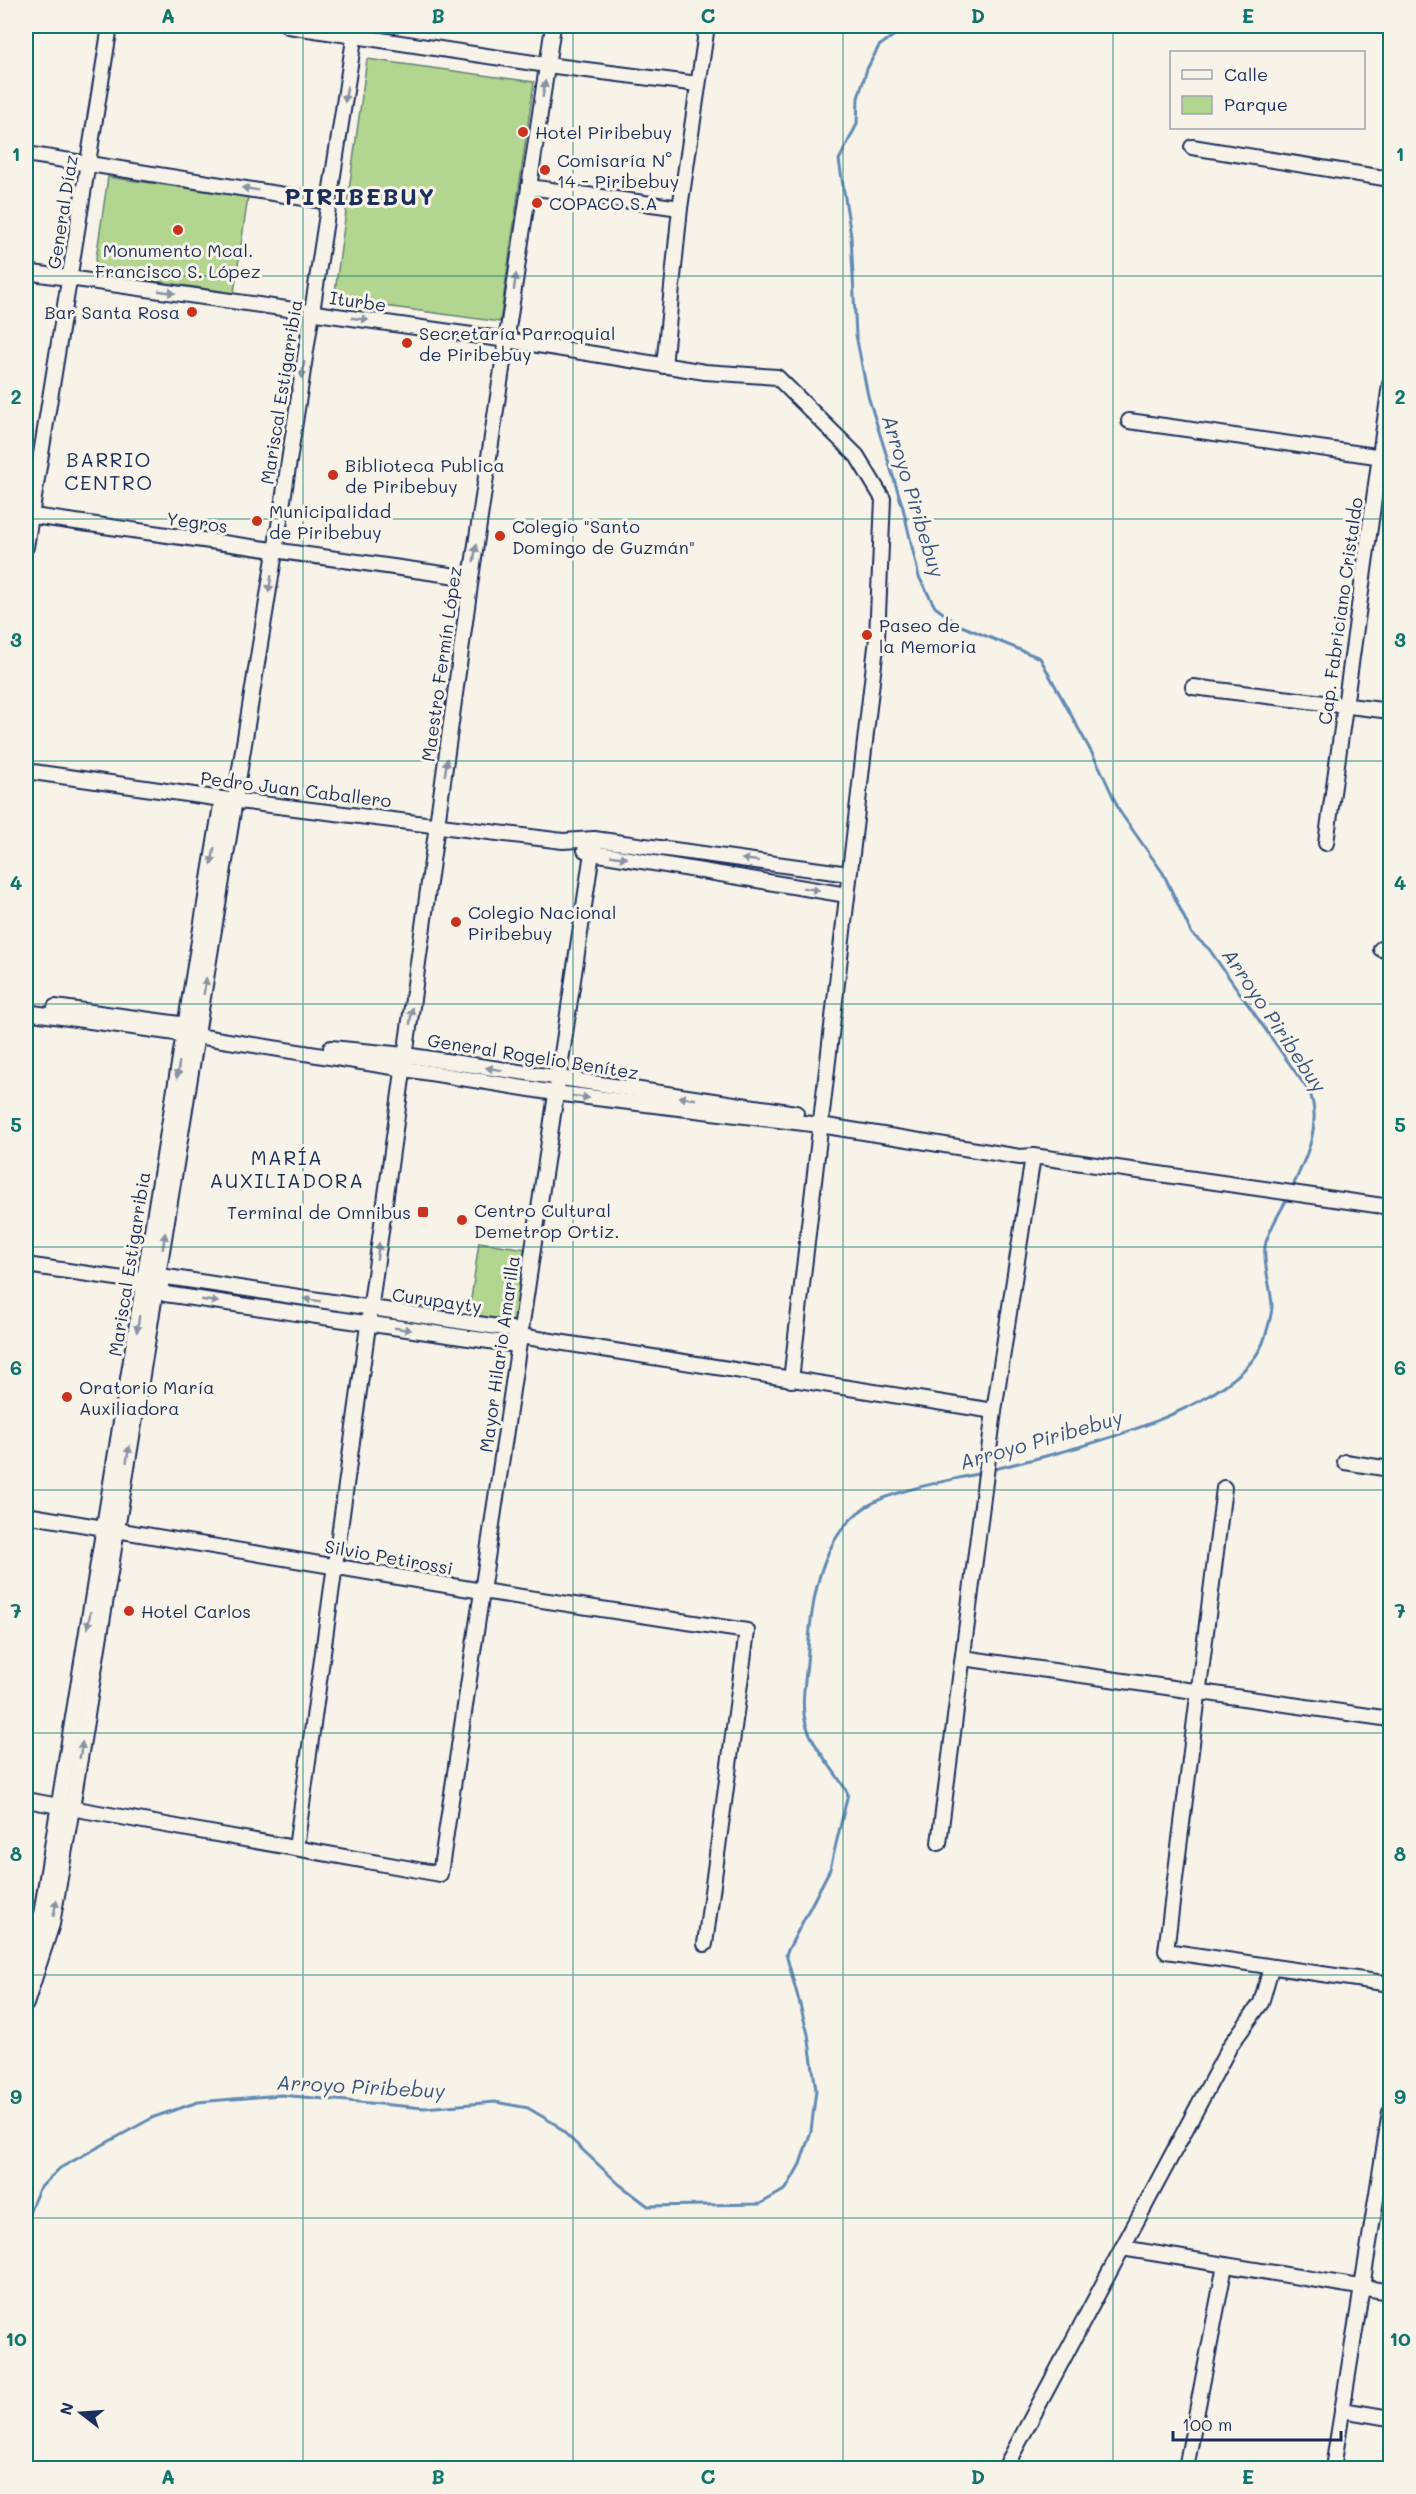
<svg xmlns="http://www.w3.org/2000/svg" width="1416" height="2494" font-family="Mali,sans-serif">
<rect width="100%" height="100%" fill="#f7f3e8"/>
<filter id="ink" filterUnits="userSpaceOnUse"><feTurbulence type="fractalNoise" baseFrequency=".0167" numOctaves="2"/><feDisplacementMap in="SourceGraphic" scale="12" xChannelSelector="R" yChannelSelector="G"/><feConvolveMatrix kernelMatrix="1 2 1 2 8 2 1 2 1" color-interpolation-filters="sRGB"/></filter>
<g filter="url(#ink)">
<!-- green -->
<g fill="#b2d58f" stroke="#668276" stroke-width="1.5">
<path d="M367 59 534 82 500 322 334 299Z"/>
<path d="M108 177 248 197 234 293 94 272Z"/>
<path d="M479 1242 526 1249 516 1327 468 1321Z"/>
</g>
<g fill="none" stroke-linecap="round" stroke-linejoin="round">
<!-- stream -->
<g stroke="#618ab4" stroke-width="3">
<path d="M907 26 879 46 867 69 858 98 857 124 839 160 851 236 856 335 868 396 903 508 919 577 935 607 959 625 1040 658 1100 768 1120 812 1163 873 1192 934 1209 949 1310 1093C1322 1126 1306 1158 1292 1188"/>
<path d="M990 1470C1059 1453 1243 1412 1265 1337 1268 1327 1272 1315 1272 1306 1271 1286 1263 1265 1265 1247 1266 1234 1282 1209 1288 1197"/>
<path d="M26 2219 39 2189 60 2168 154 2117 198 2102 281 2095 424 2108 495 2102 528 2108 555 2124 619 2184 648 2206 760 2204 786 2189 800 2164 811 2131 816 2090 808 2034 786 1954 830 1869 848 1794C836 1771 816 1752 807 1727 800 1708 805 1683 807 1663 811 1611 816 1542 863 1509 889 1490 949 1481 981 1473"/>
</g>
<defs>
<g id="minor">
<path d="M288 26 547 65 698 84"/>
<path d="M1192 147 1390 179"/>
<path d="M26 154 329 202"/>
<path d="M529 187 680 208"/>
<path d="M26 272 507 340 705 372 777 377 857 456 883 499 877 638 791 1380"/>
<path d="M664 366 680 208 707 26"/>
<path d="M1129 421 1390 458"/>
<path d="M26 515 471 578"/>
<path d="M26 547 110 26"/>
<path d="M1193 687 1390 711"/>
<path d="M26 771 222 799 563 841 594 839 849 874"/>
<path d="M1326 843 1390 384"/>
<path d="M585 850 593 853 847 895"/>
<path d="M1381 949 1390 951"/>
<path d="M55 1007 194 1026"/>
<path d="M26 1012 197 1036 555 1093 820 1125 1020 1157 1033 1156 1390 1207"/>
<path d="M331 1048 405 1055 796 1113"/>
<path d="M26 1265 158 1284 167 1277 511 1329 520 1336 994 1411"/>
<path d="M158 1284 165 1294 510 1344 520 1336"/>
<path d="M1345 1462 1390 1469"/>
<path d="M1224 1488 1166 1951 1390 1984"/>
<path d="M26 1515 482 1591 747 1631 705 1944"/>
<path d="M963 1658 1390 1719"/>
<path d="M26 1800 440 1874 594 839"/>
<path d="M939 1843 994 1411 1033 1156"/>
<path d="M296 1848 471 578 553 26"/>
<path d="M26 1982 38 1933 222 799"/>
<path d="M26 2004 52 1924 72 1808 275 552 356 26"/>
<path d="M1122 2248 1390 2292"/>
<path d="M1342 2410 1390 2418"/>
<path d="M1005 2468 1230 2046 1261 2003 1271 1968"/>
<path d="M1186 2468 1225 2265"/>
<path d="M1333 2468 1390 2112"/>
</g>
</defs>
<!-- minor casing -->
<use href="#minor" stroke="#1b2f5e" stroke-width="18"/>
<!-- minor -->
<use href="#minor" stroke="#f7f3e8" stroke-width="14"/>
</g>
<!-- one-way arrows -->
<defs><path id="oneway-solid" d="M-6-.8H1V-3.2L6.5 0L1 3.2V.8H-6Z" transform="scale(1.5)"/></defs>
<g fill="#8991a3">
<use href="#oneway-solid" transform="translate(544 89) rotate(-81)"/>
<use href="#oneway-solid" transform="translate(346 94) rotate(99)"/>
<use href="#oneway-solid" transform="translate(250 189) rotate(-171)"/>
<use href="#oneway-solid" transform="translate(515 282) rotate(-82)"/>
<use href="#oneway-solid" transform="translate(167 292) rotate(8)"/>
<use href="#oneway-solid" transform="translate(360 319) rotate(8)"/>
<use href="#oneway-solid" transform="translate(303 370) rotate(99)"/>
<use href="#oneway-solid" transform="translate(475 553) rotate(-81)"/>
<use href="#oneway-solid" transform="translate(270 584) rotate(99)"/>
<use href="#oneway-solid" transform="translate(446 767) rotate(-82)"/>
<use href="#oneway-solid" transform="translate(213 856) rotate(99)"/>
<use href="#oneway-solid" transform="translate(619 857) rotate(9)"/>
<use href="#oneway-solid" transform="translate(750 860) rotate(-172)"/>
<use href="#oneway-solid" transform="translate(811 889) rotate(9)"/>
<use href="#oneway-solid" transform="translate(205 986) rotate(-81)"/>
<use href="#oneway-solid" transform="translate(411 1016) rotate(-82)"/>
<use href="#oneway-solid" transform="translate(494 1069) rotate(-171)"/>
<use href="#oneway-solid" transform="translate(178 1070) rotate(99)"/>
<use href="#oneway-solid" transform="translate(581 1097) rotate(7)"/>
<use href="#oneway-solid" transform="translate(687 1098) rotate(-172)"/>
<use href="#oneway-solid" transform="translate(164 1241) rotate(-81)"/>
<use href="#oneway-solid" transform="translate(378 1251) rotate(-82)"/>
<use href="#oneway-solid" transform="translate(312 1300) rotate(-171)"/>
<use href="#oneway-solid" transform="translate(210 1301) rotate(8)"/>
<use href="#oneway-solid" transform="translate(138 1324) rotate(99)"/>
<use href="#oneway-solid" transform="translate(403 1329) rotate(8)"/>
<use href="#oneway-solid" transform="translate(128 1454) rotate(-80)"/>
<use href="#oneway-solid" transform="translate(89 1620) rotate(99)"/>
<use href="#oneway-solid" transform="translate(81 1750) rotate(-81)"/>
<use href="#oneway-solid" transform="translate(55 1908) rotate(-80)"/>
</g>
</g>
<!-- grid -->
<path fill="none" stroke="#0f766e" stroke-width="1.5" stroke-opacity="0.55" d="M303 26V2468M573 26V2468M843 26V2468M1113 26V2468M26 276H1390M26 519H1390M26 761H1390M26 1004H1390M26 1247H1390M26 1490H1390M26 1733H1390M26 1975H1390M26 2218H1390"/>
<!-- markers -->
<g fill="#c8321e" stroke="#f7f3e8" stroke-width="2">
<circle cx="523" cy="132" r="6"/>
<circle cx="545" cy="170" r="6"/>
<circle cx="537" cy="203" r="6"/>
<circle cx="178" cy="230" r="6"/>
<circle cx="192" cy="312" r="6"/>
<circle cx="407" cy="343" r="6"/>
<circle cx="333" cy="475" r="6"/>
<circle cx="257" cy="521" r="6"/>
<circle cx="500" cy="536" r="6"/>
<circle cx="867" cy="635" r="6"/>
<circle cx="456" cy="922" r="6"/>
<rect x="417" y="1206" width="12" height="12" rx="3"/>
<circle cx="462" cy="1220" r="6"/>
<circle cx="67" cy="1397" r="6"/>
<circle cx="129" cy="1611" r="6"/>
</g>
<g text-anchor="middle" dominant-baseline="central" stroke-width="6" stroke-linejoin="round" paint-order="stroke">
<!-- poi labels -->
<g font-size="18" fill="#1b2f5e" stroke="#f7f3e8" text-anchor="start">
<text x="535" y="132">Hotel Piribebuy</text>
<text x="557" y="160">Comisaría N°<tspan x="557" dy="21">14 - Piribebuy</tspan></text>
<text x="549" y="203">COPACO S.A</text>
<text x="178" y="250" text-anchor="middle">Monumento Mcal.<tspan x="178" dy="21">Francisco S. López</tspan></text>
<text x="180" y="312" text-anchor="end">Bar Santa Rosa</text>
<text x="419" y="333">Secretaría Parroquial<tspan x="419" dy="21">de Piribebuy</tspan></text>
<text x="345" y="465">Biblioteca Publica<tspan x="345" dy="21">de Piribebuy</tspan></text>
<text x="269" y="511">Municipalidad<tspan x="269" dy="21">de Piribebuy</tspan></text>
<text x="512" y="526">Colegio "Santo<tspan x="512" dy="21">Domingo de Guzmán"</tspan></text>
<text x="879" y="625">Paseo de<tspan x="879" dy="21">la Memoria</tspan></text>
<text x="468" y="912">Colegio Nacional<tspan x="468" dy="21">Piribebuy</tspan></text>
<text x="474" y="1210">Centro Cultural<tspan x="474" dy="21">Demetrop Ortiz.</tspan></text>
<text x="411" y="1212" text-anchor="end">Terminal de Omnibus</text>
<text x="79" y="1387">Oratorio María<tspan x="79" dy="21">Auxiliadora</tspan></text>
<text x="141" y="1611">Hotel Carlos</text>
</g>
<!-- street labels -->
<g font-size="18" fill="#1b2f5e" stroke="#f7f3e8">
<text transform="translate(62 212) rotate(-81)">General Díaz</text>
<text transform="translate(358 301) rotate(8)">Iturbe</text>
<text transform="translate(281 392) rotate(-81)">Mariscal Estigarribia</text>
<text transform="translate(197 522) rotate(8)">Yegros</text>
<text transform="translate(1340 611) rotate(-82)">Cap. Fabriciano Cristaldo</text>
<text transform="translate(441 664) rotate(-82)">Maestro Fermín López</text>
<text transform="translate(296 789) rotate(7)">Pedro Juan Caballero</text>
<text transform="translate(533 1056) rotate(9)">General Rogelio Benítez</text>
<text transform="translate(129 1264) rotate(-81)">Mariscal Estigarribia</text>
<text transform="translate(437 1300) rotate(8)">Curupayty</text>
<text transform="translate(499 1354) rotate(-82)">Mayor Hilario Amarilla</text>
<text transform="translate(389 1557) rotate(10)">Silvio Petirossi</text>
</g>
<!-- neighbourhood labels -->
<g font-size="20" letter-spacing="1.5" fill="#1b2f5e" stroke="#f7f3e8">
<text x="109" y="459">BARRIO<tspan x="109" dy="23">CENTRO</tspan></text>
<text x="287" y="1157">MARÍA<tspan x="287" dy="23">AUXILIADORA</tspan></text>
</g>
<!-- water labels -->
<g font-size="20" font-style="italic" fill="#385582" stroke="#f7f3e8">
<text transform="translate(914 496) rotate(73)">Arroyo Piribebuy</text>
<text transform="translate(1275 1020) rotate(56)">Arroyo Piribebuy</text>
<text transform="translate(1041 1439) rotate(-16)">Arroyo Piribebuy</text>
<text transform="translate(361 2086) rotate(3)">Arroyo Piribebuy</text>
</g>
<!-- district labels -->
<g font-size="24" font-weight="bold" letter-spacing="1.5" fill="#1b2f5e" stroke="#f7f3e8">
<text x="360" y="195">PIRIBEBUY</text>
</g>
</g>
<!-- margin -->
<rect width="1416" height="2494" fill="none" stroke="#f7f3e8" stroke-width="66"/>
<!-- legend -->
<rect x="1170" y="51" width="195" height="78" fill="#f7f3e8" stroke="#9fa5b1" stroke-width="1.5"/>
<rect x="1182" y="70" width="30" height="9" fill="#f7f3e8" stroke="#9fa5b1" stroke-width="1.5"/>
<text x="1224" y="81" font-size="18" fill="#1b2f5e">Calle</text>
<rect x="1182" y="96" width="30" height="18" fill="#b2d58f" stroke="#9fa5b1" stroke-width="1.5"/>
<text x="1224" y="111" font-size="18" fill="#1b2f5e">Parque</text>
<!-- north arrow -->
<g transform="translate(81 2413) rotate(287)" stroke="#f7f3e8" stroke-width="4.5" paint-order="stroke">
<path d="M0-4.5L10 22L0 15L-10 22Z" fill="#1b2f5e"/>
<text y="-9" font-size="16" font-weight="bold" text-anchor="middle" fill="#1b2f5e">N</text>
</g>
<!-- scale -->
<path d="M1173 2431v9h168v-9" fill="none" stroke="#1b2f5e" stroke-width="3"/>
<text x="1182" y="2431" font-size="18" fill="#1b2f5e" stroke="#f7f3e8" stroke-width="4.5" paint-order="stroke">100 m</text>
<rect x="33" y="33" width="1350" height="2428" fill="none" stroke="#0f766e" stroke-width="2"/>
<g font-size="20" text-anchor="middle" font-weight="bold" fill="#0f766e">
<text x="168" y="23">A</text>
<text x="438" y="23">B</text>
<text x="708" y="23">C</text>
<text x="978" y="23">D</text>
<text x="1248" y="23">E</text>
<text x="16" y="161">1</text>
<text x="1400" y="161">1</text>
<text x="16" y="404">2</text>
<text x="1400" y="404">2</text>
<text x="16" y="647">3</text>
<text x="1400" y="647">3</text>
<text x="16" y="890">4</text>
<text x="1400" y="890">4</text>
<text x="16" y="1132">5</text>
<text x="1400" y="1132">5</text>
<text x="16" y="1375">6</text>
<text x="1400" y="1375">6</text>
<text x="16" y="1618">7</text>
<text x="1400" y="1618">7</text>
<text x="16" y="1861">8</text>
<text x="1400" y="1861">8</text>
<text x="16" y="2104">9</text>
<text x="1400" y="2104">9</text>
<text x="16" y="2346">10</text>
<text x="1400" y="2346">10</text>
<text x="168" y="2484">A</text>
<text x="438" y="2484">B</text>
<text x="708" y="2484">C</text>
<text x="978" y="2484">D</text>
<text x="1248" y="2484">E</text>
</g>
</svg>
